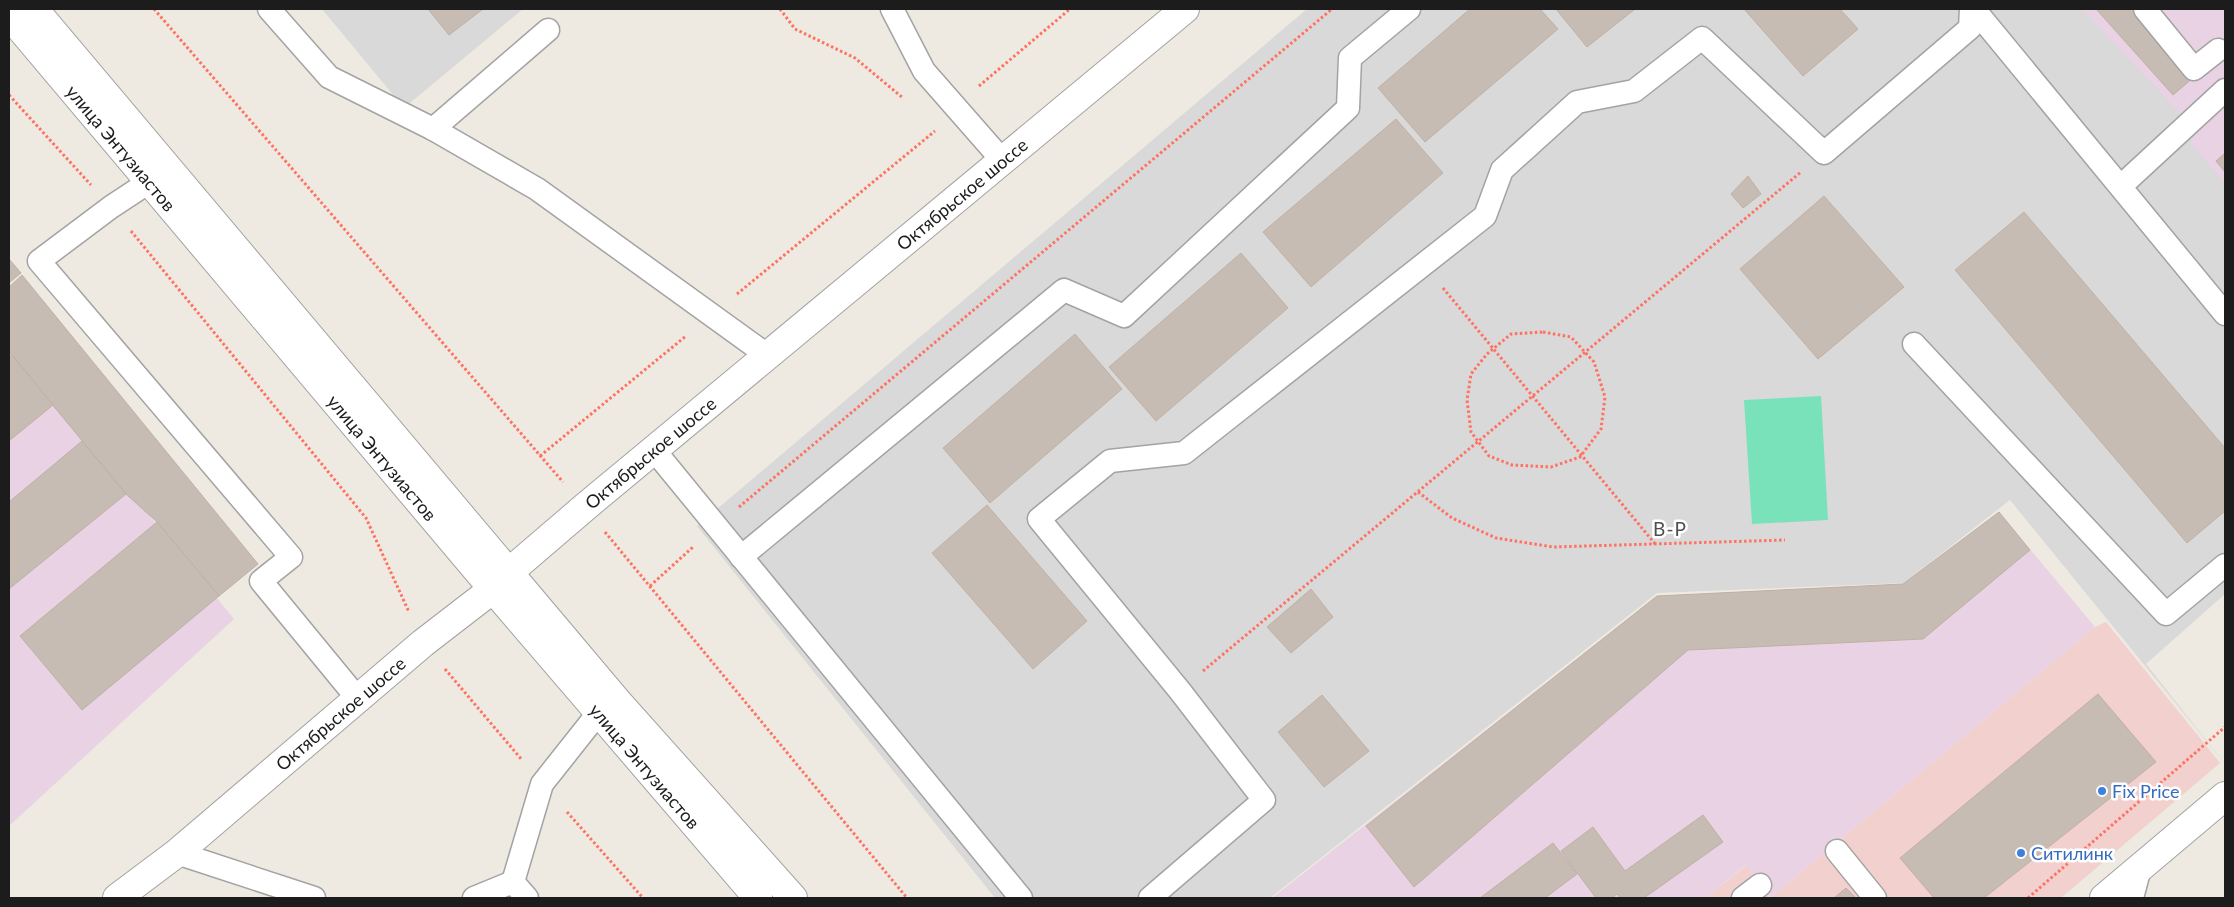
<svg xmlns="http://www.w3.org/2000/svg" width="2234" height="907" font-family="Lato,sans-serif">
<rect width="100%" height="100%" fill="#eeeae1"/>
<!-- residential -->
<g fill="#dad9d9">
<path d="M322 9H523L404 108Z"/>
<path d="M1307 9H2225V594L2146 664 2225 764 2010 500 1904 583 1657 593 1270 898H995L697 526Z"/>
</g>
<!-- commercial -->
<g fill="#f1d0ce">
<path d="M2106 622 2220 763 2061 898H1770L2095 627Z"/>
<path d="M1747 865 1769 898H1705Z"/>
</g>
<!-- industrial -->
<g fill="#e8d2e4">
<path d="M2082 9H2225V183L2190 143 2197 132 2189 123Z"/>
<path d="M9 344 234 619 9 826Z"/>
<path d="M1999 512 2095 627 1770 898 1746 865 1705 898H1272L1657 596 1903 584Z"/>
</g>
<!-- pitch -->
<path fill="#7ae2ba" d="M1821 396 1828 520 1752 524 1744 400Z"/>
<!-- building -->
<g fill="#c6bcb4" stroke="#c0b0a3">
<path d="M428 9H483L449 35Z"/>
<path d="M1470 9H1540L1558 29 1425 142 1378 88Z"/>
<path d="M1556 9H1635L1587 47Z"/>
<path d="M1744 9H1840L1858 29 1803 76Z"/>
<path d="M2096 9H2133L2194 77 2173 95Z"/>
<path d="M1396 119 1443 173 1311 287 1263 232Z"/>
<path d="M2225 153V172L2216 161Z"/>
<path d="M1748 176 1761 194 1743 208 1731 194Z"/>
<path d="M1824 196 1904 287 1818 359 1740 269Z"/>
<path d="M2024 212 2225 448V511L2187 543 1955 270Z"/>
<path d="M1241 253 1288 308 1156 421 1109 367Z"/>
<path d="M9 259 21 273 9 283Z"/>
<path d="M22 275 258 564 219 596 157 522 126 494 9 352V287Z"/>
<path d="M1075 334 1122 389 990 503 943 448Z"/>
<path d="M12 355 53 405 9 441V358Z"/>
<path d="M82 441 126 494 9 589V502Z"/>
<path d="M987 505 1087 621 1033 669 932 553Z"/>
<path d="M1999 512 2030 550 1923 639 1688 650 1414 887 1366 826 1657 596 1903 584Z"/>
<path d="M157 522 219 596 82 710 20 636Z"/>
<path d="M1311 589 1333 617 1291 653 1267 627Z"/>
<path d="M2098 694 2156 762 1984 898H1934L1900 858Z"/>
<path d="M1322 695 1369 751 1324 787 1278 732Z"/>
<path d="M1703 815 1723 842 1644 898H1620L1617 894 1612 898H1596L1561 851 1593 827 1625 871Z"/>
<path d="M1553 843 1577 874 1545 898H1480Z"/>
<path d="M1846 888 1856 898H1834Z"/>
</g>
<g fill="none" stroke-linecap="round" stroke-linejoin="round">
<defs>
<g id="service">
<path d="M269 9 329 77 433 129 537 189 767 355"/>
<path d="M892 9 924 71 1002 160"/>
<path d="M1974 9 2225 314"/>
<path d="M2145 9 2194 69 2218 50"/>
<path d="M433 129 548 30"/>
<path d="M149 182 111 207 39 261 291 557 261 581 358 699"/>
<path d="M2121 186 2225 90"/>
<path d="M1914 344 2166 614 2225 565"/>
<path d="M654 450 1021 898"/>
<path d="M741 557 1064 290 1124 316 1348 108 1350 58 1409 9"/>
<path d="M1837 851 1875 898"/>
<path d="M177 853 314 898"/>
<path d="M513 882 542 784 599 712"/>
<path d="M474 898 513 882 527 898"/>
<path d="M1150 898 1264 800 1180 691 1039 519 1110 461 1184 453 1485 216 1502 170 1577 102 1634 91 1702 38 1824 153 1970 28 1971 9"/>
<path d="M1743 898 1760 885"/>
<path d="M2132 898 2140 868"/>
</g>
<g id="minor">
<path id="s1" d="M117 898 177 853 423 643 493 589 508 573 585 507 1185 9"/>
</g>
<g id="tertiary">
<path d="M34 9 617 701 793 898"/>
<path id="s2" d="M9 15 493 589 758 898"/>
<path d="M2104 898 2225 796"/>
</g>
</defs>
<!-- service casing -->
<use href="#service" stroke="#a3a3a3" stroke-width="25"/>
<!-- minor casing -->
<use href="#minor" stroke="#a3a3a3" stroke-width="30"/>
<!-- tertiary casing -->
<use href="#tertiary" stroke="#a3a3a3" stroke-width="30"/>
<!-- path -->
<g stroke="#ff7161" stroke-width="3" stroke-dasharray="2.5 2.5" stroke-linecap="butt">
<path d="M154 9 563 482"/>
<path d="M780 9 795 29 855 58 903 98"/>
<path d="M979 86 1070 9"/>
<path d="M9 95 91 185"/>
<path d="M131 231 366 518 409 612"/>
<path d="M1443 288 1656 545"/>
<path d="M737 294 935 131"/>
<path d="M1543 332 1571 337 1594 362 1605 397 1601 429 1580 457 1551 467 1512 465 1489 456 1471 432 1467 400 1471 374 1487 354 1511 334Z"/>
<path d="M540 456 686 336"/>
<path d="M1418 492 1452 518 1496 538 1553 547 1785 540"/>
<path d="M739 507 1332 9"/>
<path d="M605 532 907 898"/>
<path d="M650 586 693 547"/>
<path d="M445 669 522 760"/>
<path d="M1203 671 1801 172"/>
<path d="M567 812 643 898"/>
<path d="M2028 898 2225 727"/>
</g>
<!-- service -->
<use href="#service" stroke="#fff" stroke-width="22"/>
<!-- minor -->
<use href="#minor" stroke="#fff" stroke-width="28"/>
<!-- tertiary -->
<use href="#tertiary" stroke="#fff" stroke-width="28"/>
</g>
<!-- markers -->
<g fill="#3f7fe0" stroke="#fff" stroke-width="2">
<circle cx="2102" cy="791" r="5"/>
<circle cx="2021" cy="853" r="5"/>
</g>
<g text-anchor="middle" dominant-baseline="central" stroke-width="5" stroke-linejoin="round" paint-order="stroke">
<!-- street labels -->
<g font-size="18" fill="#1c1c1c" stroke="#fff">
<text stroke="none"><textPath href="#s2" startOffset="174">улица Энтузиастов</textPath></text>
<text stroke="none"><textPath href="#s1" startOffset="1100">Октябрьское шоссе</textPath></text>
<text stroke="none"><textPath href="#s1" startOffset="695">Октябрьское шоссе</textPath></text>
<text stroke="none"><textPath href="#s2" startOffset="579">улица Энтузиастов</textPath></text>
<text stroke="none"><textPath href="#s1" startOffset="290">Октябрьское шоссе</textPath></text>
<text stroke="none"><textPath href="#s2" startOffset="984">улица Энтузиастов</textPath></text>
</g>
<!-- shop labels -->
<g font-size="18" fill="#366cbe" stroke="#fff" text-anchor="start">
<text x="2112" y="791">Fix Price</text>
<text x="2031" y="853">Ситилинк</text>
</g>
<!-- neighbourhood labels -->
<g font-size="19" letter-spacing="1" fill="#4f4f4f" stroke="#fff">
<text x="1670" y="528">В-Р</text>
</g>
</g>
<!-- border -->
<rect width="2234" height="907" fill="none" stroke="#1c1c1c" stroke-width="20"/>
</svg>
